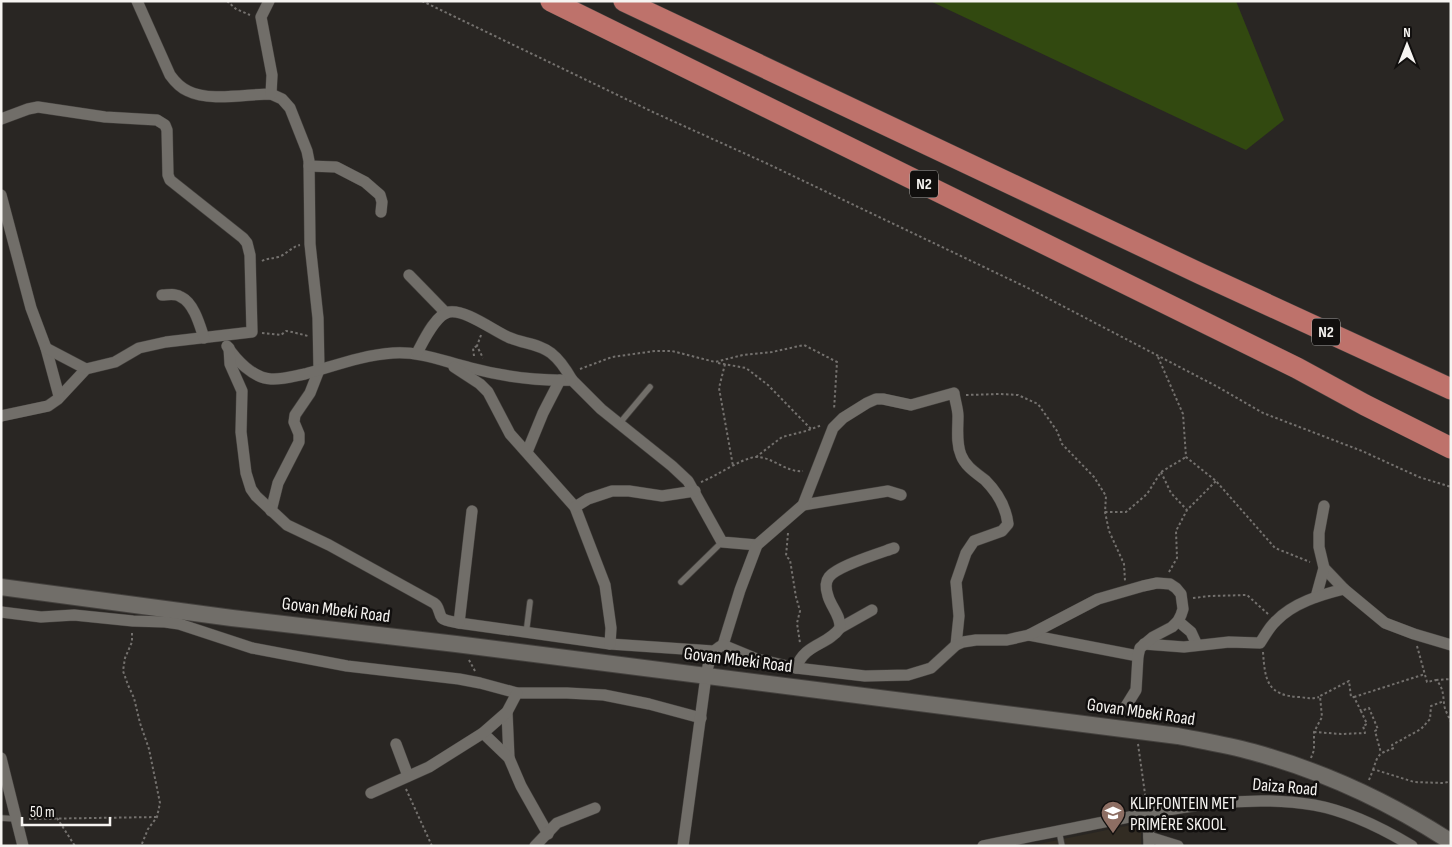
<svg xmlns="http://www.w3.org/2000/svg" width="1452" height="847" font-family="'Sofia Sans Condensed',sans-serif">
<rect width="100%" height="100%" fill="#292623"/>
<!-- built -->
<path fill="#322c23" d="M1141 823V846H1029Z"/>
<!-- green -->
<path fill="#324910" d="M930 1H1236L1284 120 1246 150Z"/>
<g fill="none" stroke-linecap="round" stroke-linejoin="round">
<defs>
<g id="service">
<path d="M619 424 650 387"/>
<path d="M681 582 722 542"/>
<path d="M526 634 530 602"/>
<path d="M1 818 17 819"/>
<path d="M1059 831 1062 846"/>
</g>
<g id="minor">
<path d="M137 1 170 75C175 82 181 88 188 91 209 102 247 94 271 94L282 99 290 108 307 151 309 161 310 244 318 318 319 370 310 393 295 415 294 422 299 434V442L278 483 271 511"/>
<path d="M269 1 261 17 272 75 271 94"/>
<path d="M1 119 28 109 38 107 105 117 157 120 165 125 167 130 168 175 170 180 243 238 247 243 250 255 252 332 166 342 139 348 115 362 86 369 58 399 48 406 1 416"/>
<path d="M309 166 336 167 365 182 380 195 382 202 381 212"/>
<path d="M1 195 31 308 46 348 59 396"/>
<path d="M409 275 446 313"/>
<path d="M162 295C168 295 176 293 181 297 194 303 200 326 204 338"/>
<path d="M227 346C236 360 253 378 271 379 282 380 294 376 305 374 334 366 363 355 393 353 421 351 445 362 471 368 505 377 537 381 572 380L601 409 672 466 688 481 722 542 757 545"/>
<path d="M46 348 86 369"/>
<path d="M229 348 230 364 242 391 241 432 246 473 251 489 256 496 287 525 329 545 434 603C440 607 438 613 442 618 445 621 455 622 459 623L610 644 713 651"/>
<path d="M417 353C423 342 435 315 449 312 465 309 494 331 508 337 523 344 538 343 551 353 560 360 567 371 572 380"/>
<path d="M454 367 480 384 488 392 510 434 575 507 605 585 611 628 610 644"/>
<path d="M527 452 543 413 560 380"/>
<path d="M803 505 888 491 901 495"/>
<path d="M575 507 588 499 612 491H629L662 496 695 491"/>
<path d="M1324 568 1344 589"/>
<path d="M1316 597 1324 568 1319 547V533L1324 506"/>
<path d="M1 612 41 617 74 615 133 621 165 622 179 624 252 648 347 666 459 679 480 683 517 693H567L604 695 649 704 701 718"/>
<path d="M1178 621 1191 632 1197 645"/>
<path d="M459 623 472 511"/>
<path d="M840 628 872 610"/>
<path d="M1029 635 1138 656"/>
<path d="M1144 644 1184 647 1229 642 1260 643C1265 636 1269 627 1276 621 1293 603 1320 595 1344 589L1385 623 1414 634 1451 645"/>
<path d="M723 645 740 590 757 545 803 505 833 428 843 418 867 403 876 399H883L911 405 954 393C955 401 958 409 958 416 958 429 956 443 961 455 965 466 976 473 985 480 997 492 1006 507 1008 524L1002 531 974 541 966 553 956 582 959 616 956 645"/>
<path d="M796 668C805 643 827 646 840 628 841 616 831 607 828 596 826 590 825 582 829 577 837 566 880 553 894 548"/>
<path d="M507 712 509 758"/>
<path d="M483 733 509 758 521 786 548 834"/>
<path d="M396 744 408 776"/>
<path d="M1 758 23 846"/>
<path d="M371 793 429 767 483 733 507 712 517 693"/>
<path d="M1148 813 1149 846"/>
<path d="M1149 837 1178 846"/>
<path d="M535 846 557 823 595 808"/>
<path d="M683 846 706 676C709 663 709 651 723 645L757 659 796 668 865 676 908 675 931 668 956 645 963 642 976 640H1007L1029 635 1098 599 1143 586 1157 583 1170 584 1176 588 1181 594 1183 609 1181 615 1178 621 1172 627 1153 637 1140 648 1138 656 1136 690 1123 711"/>
<path d="M983 846C1026 837 1070 829 1114 820 1179 807 1247 794 1314 805 1348 811 1382 828 1412 846"/>
</g>
<path id="secondary" d="M1 587 232 618 456 644 1178 736C1203 741 1228 745 1253 752 1322 771 1391 803 1451 842"/>
<g id="motorway">
<path d="M551 1 1297 368 1365 405 1451 448"/>
<path d="M624 1 1201 274 1451 389"/>
</g>
</defs>
<!-- service casing -->
<use href="#service" stroke="#44413e" stroke-width="7"/>
<!-- minor casing -->
<use href="#minor" stroke="#44413e" stroke-width="12"/>
<!-- secondary casing -->
<use href="#secondary" stroke="#44413e" stroke-width="18"/>
<!-- motorway casing -->
<use href="#motorway" stroke="#44413e" stroke-width="22"/>
<!-- path -->
<g stroke="#74716e" stroke-width="2" stroke-dasharray="2.5 2.5" stroke-linecap="butt">
<path d="M227 1 236 9 250 15"/>
<path d="M422 1 655 113 768 164 1030 289 1216 386 1263 413 1362 451 1419 477 1451 487"/>
<path d="M262 261C267 258 272 259 278 257 286 255 291 247 300 245"/>
<path d="M262 333 281 335 286 331 292 332 308 336"/>
<path d="M481 335 477 346 483 358"/>
<path d="M474 356 473 348 477 346"/>
<path d="M1158 357 1183 414 1186 457 1216 481 1275 548 1310 562"/>
<path d="M718 363 746 368 768 385 811 429"/>
<path d="M725 364 719 388 733 466"/>
<path d="M580 369 612 357 655 351H672L715 362 743 355 772 352 804 345 837 362 834 410"/>
<path d="M966 395 1000 394 1018 395 1038 404 1057 431 1062 444 1094 477 1106 496 1105 512 1109 531 1124 564 1125 581"/>
<path d="M756 457 782 437 806 431 822 425"/>
<path d="M1161 472 1171 493 1187 510"/>
<path d="M701 482C717 476 740 459 755 457 772 456 786 473 803 471"/>
<path d="M1105 512H1126L1147 494 1161 472 1186 457"/>
<path d="M788 533 786 556 790 560 796 597 800 611 797 623 800 643"/>
<path d="M1169 572 1177 558 1176 531 1187 510 1216 481"/>
<path d="M1193 598 1210 596 1247 595 1268 614"/>
<path d="M132 633V642L125 658 123 671 128 685 134 698 140 723 149 749 160 803 157 817 148 829 141 846"/>
<path d="M1417 646 1427 682 1436 680C1443 687 1443 694 1444 703 1444 709 1449 717 1451 722"/>
<path d="M1263 652C1265 680 1267 696 1300 697 1307 698 1313 699 1319 697"/>
<path d="M469 660 475 671"/>
<path d="M1436 680 1451 679"/>
<path d="M1354 697 1425 674"/>
<path d="M1314 732 1341 734 1365 733 1363 726 1367 724 1361 711"/>
<path d="M1138 744 1146 801"/>
<path d="M1311 758 1314 750V732L1322 717 1320 696 1349 681 1351 697H1354L1361 711 1369 708 1377 727 1378 729 1375 731 1381 753"/>
<path d="M1373 770C1378 754 1378 754 1394 748L1392 745 1421 729 1430 719 1431 706 1444 701"/>
<path d="M1369 780 1373 770H1376L1414 782 1444 783 1451 781"/>
<path d="M406 789 432 846"/>
<path d="M57 818 75 846"/>
<path d="M29 819 157 817"/>
</g>
<!-- service -->
<use href="#service" stroke="#716e69" stroke-width="5.5"/>
<!-- minor -->
<use href="#minor" stroke="#716e69" stroke-width="11"/>
<!-- secondary -->
<use href="#secondary" stroke="#716e69" stroke-width="16"/>
<!-- motorway -->
<use href="#motorway" stroke="#be726b" stroke-width="21"/>
</g>
<!-- icons -->
<defs>
<symbol id="school-pin" viewBox="-11 -11 22 30"><path d="M0 17L-7.5 6A9.5 9.5 0 1 1 7.5 6Z" fill="#8d6e63" stroke="#110f0e"/><path d="M0-5L7-2L0 1L-7-2ZM-4 1L0 2.5L4 1V4Q0 6-4 4Z" fill="#fff"/></symbol>
</defs>
<g fill-rule="evenodd">
<use href="#school-pin" x="1099" y="799" width="28" height="38"/>
</g>
<g text-anchor="middle" dominant-baseline="central" stroke-width="5" stroke-linejoin="round" paint-order="stroke">
<!-- shield labels -->
<g fill="#110f0e" stroke="#b1afad" stroke-width="1">
<rect x="910" y="170.5" width="28" height="27" rx="4"/>
<rect x="1312" y="318.5" width="28" height="27" rx="4"/>
</g>
<g font-size="16" font-weight="bold" fill="#f6f4f1">
<text x="924" y="184">N2</text>
<text x="1326" y="332">N2</text>
</g>
<!-- street labels -->
<g font-size="18" fill="#f6f4f1" stroke="#110f0e">
<text transform="translate(336 610) rotate(7)">Govan Mbeki Road</text>
<text transform="translate(738 660) rotate(7)">Govan Mbeki Road</text>
<text transform="translate(1141 712) rotate(8)">Govan Mbeki Road</text>
<text transform="translate(1285 787) rotate(5)">Daiza Road</text>
</g>
<!-- poi labels -->
<g font-size="18" fill="#f6f4f1" stroke="#110f0e" text-anchor="start">
<text x="1130" y="803">KLIPFONTEIN MET<tspan x="1130" dy="21">PRIMÊRE SKOOL</tspan></text>
</g>
</g>
<!-- border -->
<rect width="1452" height="847" fill="none" stroke="#f6f4f1" stroke-width="5"/>
<!-- north arrow -->
<g transform="translate(1407 45)" stroke="#110f0e" stroke-width="4" paint-order="stroke">
<path d="M0-4L9 19L0 12L-9 19Z" fill="#f6f4f1"/>
<text y="-8" font-size="14" font-weight="bold" text-anchor="middle" fill="#f6f4f1">N</text>
</g>
<!-- scale -->
<path d="M22 817v8h88v-8" fill="none" stroke="#f6f4f1" stroke-width="2.5"/>
<text x="30" y="817" font-size="15" fill="#f6f4f1" stroke="#110f0e" stroke-width="4" paint-order="stroke">50 m</text>
</svg>
